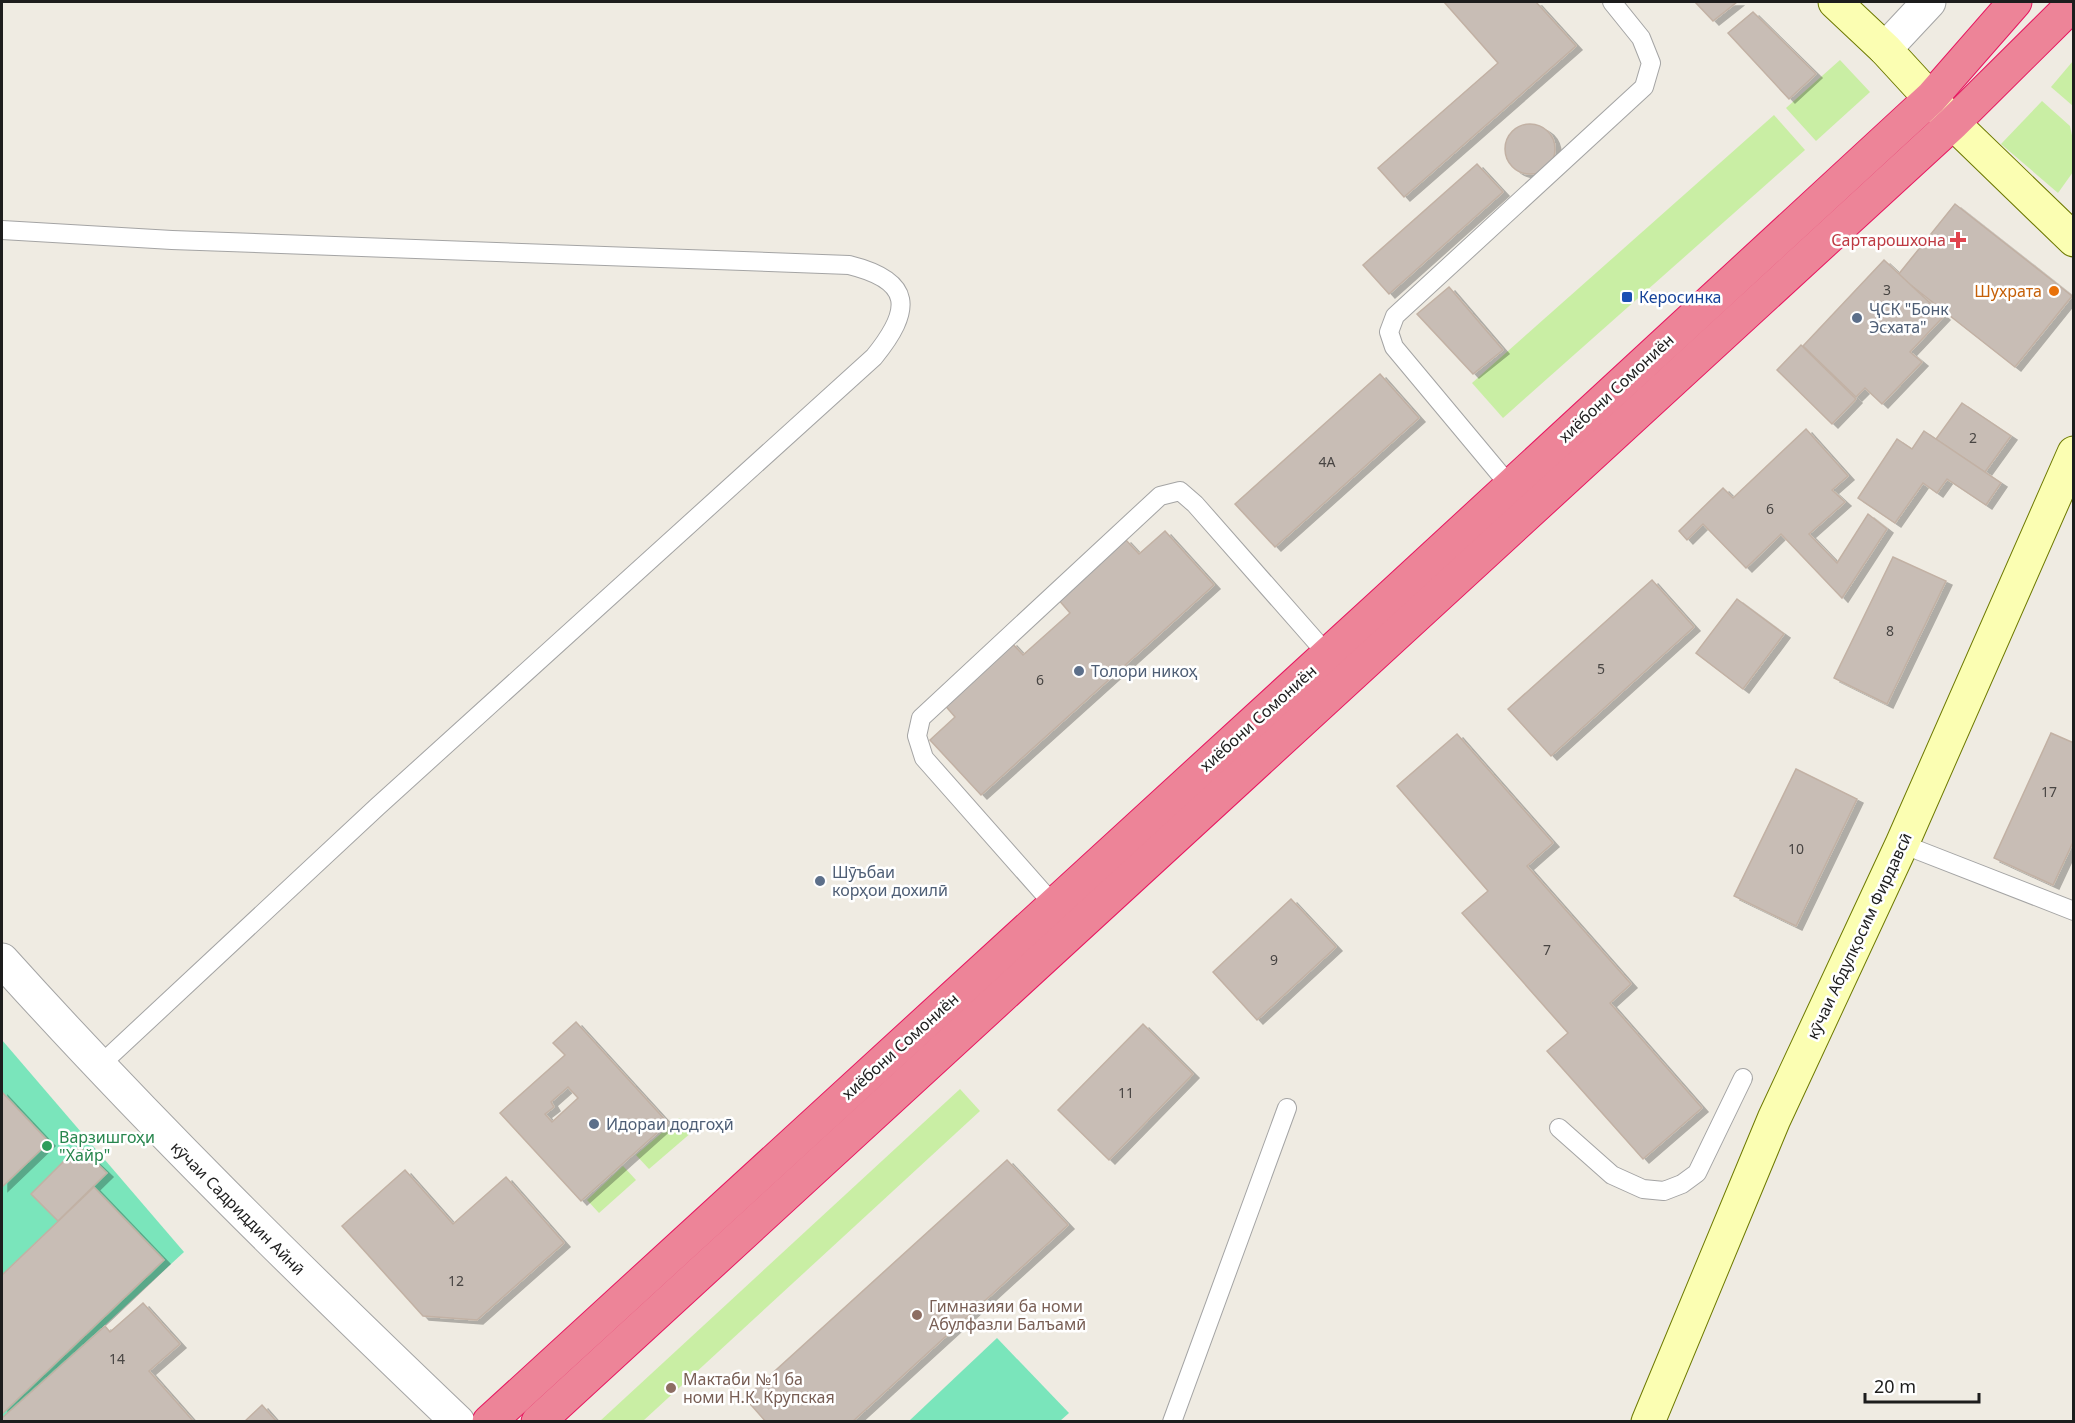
<svg xmlns="http://www.w3.org/2000/svg" width="2075" height="1423" font-family="'Noto Sans',sans-serif">
<defs>
<filter id="shadow"><feDropShadow dx="6" dy="4" stdDeviation="0" flood-color="#0004"/></filter>
</defs>
<rect width="100%" height="100%" fill="#efebe2"/>
<!-- grass -->
<g fill="#c9eea4">
<path d="M1840 60 1870 92 1816 141 1786 108Z"/>
<path d="M2073 61V106L2051 87Z"/>
<path d="M2042 101 2070 126 2073 140V172L2058 193 2001 144Z"/>
<path d="M1774 115 1805 150 1503 418 1472 383Z"/>
<path d="M960 1089 980 1111 643 1421H600Z"/>
<path d="M679 1118 692 1132 649 1169 636 1155Z"/>
<path d="M623 1166 636 1180 599 1213 587 1200Z"/>
</g>
<!-- pitch -->
<g fill="#7ae5bb">
<path d="M2 1040 184 1252 2 1420Z"/>
<path d="M997 1338 1069 1413 1060 1421H909Z"/>
</g>
<!-- building -->
<g fill="#c8bdb5" stroke="#c2b1a4" stroke-width="1.5" fill-rule="evenodd" filter="url(#shadow)">
<path d="M1444 2H1536L1576 46 1404 197 1378 168 1498 63Z"/>
<path d="M1695 2H1737L1713 21Z"/>
<path d="M1753 12 1816 74 1789 99 1728 33Z"/>
<circle cx="1530" cy="149" r="25"/>
<path d="M1477 164 1503 192 1389 294 1363 265Z"/>
<path d="M1955 204 2072 296 2015 367 1898 275Z"/>
<path d="M1884 260 1944 316 1910 352 1922 362 1882 404 1865 388 1856 397 1803 346Z"/>
<path d="M1449 287 1503 350 1473 374 1417 314Z"/>
<path d="M1801 345 1856 399 1832 424 1777 370Z"/>
<path d="M1380 374 1419 418 1275 547 1235 504Z"/>
<path d="M1962 403 2011 436 1985 472 1936 439Z"/>
<path d="M1806 429 1848 476 1832 490 1845 502 1809 534 1837 563 1868 514 1887 529 1842 598 1781 534 1746 568 1703 524 1687 540 1679 531 1723 488 1733 498Z"/>
<path d="M1924 431 2001 483 1986 505 1947 479 1937 493 1923 483 1895 523 1858 498 1897 439 1912 449Z"/>
<path d="M1165 531 1214 585 981 795 930 740 955 717 943 703 1011 642 1023 655 1070 613 1058 599 1125 539 1139 554Z"/>
<path d="M1893 557 1946 581 1887 704 1834 678Z"/>
<path d="M1652 580 1694 627 1551 756 1508 709Z"/>
<path d="M1737 599 1784 634 1743 689 1696 653Z"/>
<path d="M2051 733 2074 743V840L2053 885 1994 858Z"/>
<path d="M1457 734 1553 843 1527 866 1631 984 1610 1003 1702 1108 1643 1159 1547 1051 1568 1033 1462 913 1488 891 1397 786Z"/>
<path d="M1796 769 1857 799 1796 926 1734 896Z"/>
<path d="M1291 899 1336 947 1257 1020 1213 972Z"/>
<path d="M576 1022 668 1123 581 1201 500 1113 565 1055 553 1043ZM568 1087 578 1098 552 1122 545 1114 554 1107 551 1102Z"/>
<path d="M1143 1024 1193 1074 1109 1160 1058 1110Z"/>
<path d="M2 1092 49 1142 2 1187Z"/>
<path d="M79 1146 107 1173 58 1221 31 1194Z"/>
<path d="M1007 1160 1068 1225 852 1422H766L745 1398Z"/>
<path d="M405 1170 453 1224 506 1177 564 1243 477 1320 423 1316 342 1226Z"/>
<path d="M94 1187 164 1260 2 1414V1275Z"/>
<path d="M143 1303 180 1344 149 1371 194 1422H2V1418L105 1326 110 1332Z"/>
<path d="M262 1405 277 1422H244Z"/>
</g>
<g fill="none" stroke-linecap="round" stroke-linejoin="round">
<defs>
<g id="lane">
<path d="M2 230 172 240 849 265C914 281 912 310 874 357L377 807 98 1067"/>
<path d="M1510 486 1394 347 1389 332 1395 316 1644 87 1651 63 1641 38 1612 2"/>
<path d="M1902 844 2074 911"/>
<path d="M1054 905 924 758 917 736 921 718 1160 496 1180 491 1195 504 1327 654"/>
<path d="M1559 1128 1612 1175 1643 1189 1664 1191 1682 1184 1697 1173 1743 1078"/>
<path d="M1172 1422 1287 1108"/>
</g>
<g id="street">
<path d="M1885 49 1929 2"/>
<path d="M2 960C147 1121 301 1272 458 1422"/>
</g>
<g id="secondary">
<path d="M1835 2 1885 49 1953 123 2074 240"/>
<path d="M1648 1422 1774 1119 1902 844 2074 453"/>
</g>
<g id="highway">
<path d="M489 1422 1387 600 1931 98 2015 2"/>
<path d="M538 1422 1953 123 2074 3"/>
</g>
</defs>
<!-- lane casing -->
<use href="#lane" stroke="#a4a4a4" stroke-width="20"/>
<!-- street casing -->
<use href="#street" stroke="#a4a4a4" stroke-width="35"/>
<!-- secondary casing -->
<use href="#secondary" stroke="#6d7900" stroke-width="35"/>
<!-- highway casing -->
<use href="#highway" stroke="#e71660" stroke-width="35"/>
<!-- lane -->
<use href="#lane" stroke="#fff" stroke-width="18"/>
<!-- street -->
<use href="#street" stroke="#fff" stroke-width="33"/>
<!-- secondary -->
<use href="#secondary" stroke="#fbfeb2" stroke-width="33"/>
<!-- highway -->
<use href="#highway" stroke="#ed8498" stroke-width="33"/>
</g>
<!-- markers -->
<path fill="#e0444e" stroke="#fff" stroke-width="2" d="M1955 231h6v6h6v6h-6v6h-6v-6h-6v-6h6z"/>
<circle fill="#e8710a" stroke="#fff" stroke-width="2" cx="2054" cy="291" r="6"/>
<rect fill="#1a4fb4" stroke="#fff" stroke-width="2" x="1621" y="291" width="12" height="12" rx="3"/>
<g fill="#5c6f8a" stroke="#fff" stroke-width="2">
<circle cx="1857" cy="318" r="6"/>
<circle cx="1079" cy="671" r="6"/>
<circle cx="820" cy="881" r="6"/>
<circle cx="594" cy="1124" r="6"/>
</g>
<circle fill="#2e9e5b" stroke="#fff" stroke-width="2" cx="47" cy="1146" r="6"/>
<g fill="#8d6e63" stroke="#fff" stroke-width="2">
<circle cx="917" cy="1315" r="6"/>
<circle cx="671" cy="1388" r="6"/>
</g>
<g text-anchor="middle" dominant-baseline="central" stroke-width="5" stroke-linejoin="round" paint-order="stroke">
<!-- number labels -->
<g font-size="14" fill="#484543">
<text x="1887" y="289">3</text>
<text x="1973" y="437">2</text>
<text x="1327" y="461">4А</text>
<text x="1770" y="508">6</text>
<text x="1890" y="630">8</text>
<text x="1601" y="668">5</text>
<text x="1040" y="679">6</text>
<text x="2049" y="791">17</text>
<text x="1796" y="848">10</text>
<text x="1547" y="949">7</text>
<text x="1274" y="959">9</text>
<text x="1126" y="1092">11</text>
<text x="456" y="1280">12</text>
<text x="117" y="1358">14</text>
</g>
<!-- health labels -->
<g font-size="16" fill="#be3a42" stroke="#fff" text-anchor="end">
<text x="1946" y="240">Сартарошхона</text>
</g>
<!-- food labels -->
<g font-size="16" fill="#c56008" stroke="#fff" text-anchor="end">
<text x="2042" y="291">Шухрата</text>
</g>
<!-- transit labels -->
<g font-size="16" fill="#164399" stroke="#fff" text-anchor="start">
<text x="1639" y="297">Керосинка</text>
</g>
<!-- service labels -->
<g font-size="16" fill="#4e5e75" stroke="#fff" text-anchor="start">
<text x="1869" y="309">ҶСК "Бонк<tspan x="1869" dy="18">Эсхата"</tspan></text>
<text x="1091" y="671">Толори никоҳ</text>
<text x="832" y="872">Шӯъбаи<tspan x="832" dy="18">корҳои дохилӣ</tspan></text>
<text x="606" y="1124">Идораи додгоҳӣ</text>
</g>
<!-- street labels -->
<g font-size="16" fill="#1d1d1d" stroke="#fff">
<text transform="translate(1616 388) rotate(-43)">хиёбони Сомониён</text>
<text transform="translate(1258 718) rotate(-42)">хиёбони Сомониён</text>
<text transform="translate(1859 936) rotate(-65)">кӯчаи Абдулқосим Фирдавсӣ</text>
<text transform="translate(900 1046) rotate(-42)">хиёбони Сомониён</text>
<text transform="translate(238 1208) rotate(45)">кӯчаи Садриддин Айнӣ</text>
</g>
<!-- leisure labels -->
<g font-size="16" fill="#27864d" stroke="#fff" text-anchor="start">
<text x="59" y="1137">Варзишгоҳи<tspan x="59" dy="18">"Хайр"</tspan></text>
</g>
<!-- education labels -->
<g font-size="16" fill="#785e54" stroke="#fff" text-anchor="start">
<text x="929" y="1306">Гимназияи ба номи<tspan x="929" dy="18">Абулфазли Балъамӣ</tspan></text>
<text x="683" y="1379">Мактаби №1 ба<tspan x="683" dy="18">номи Н.К. Крупская</tspan></text>
</g>
</g>
<!-- border -->
<rect width="2075" height="1423" fill="none" stroke="#1d1d1d" stroke-width="6"/>
<!-- scale -->
<path d="M1865 1393v9h114v-9" fill="none" stroke="#1d1d1d" stroke-width="3"/>
<text x="1874" y="1393" font-size="18" fill="#1d1d1d" stroke="#ffffff" stroke-width="4.5" paint-order="stroke">20 m</text>
</svg>
